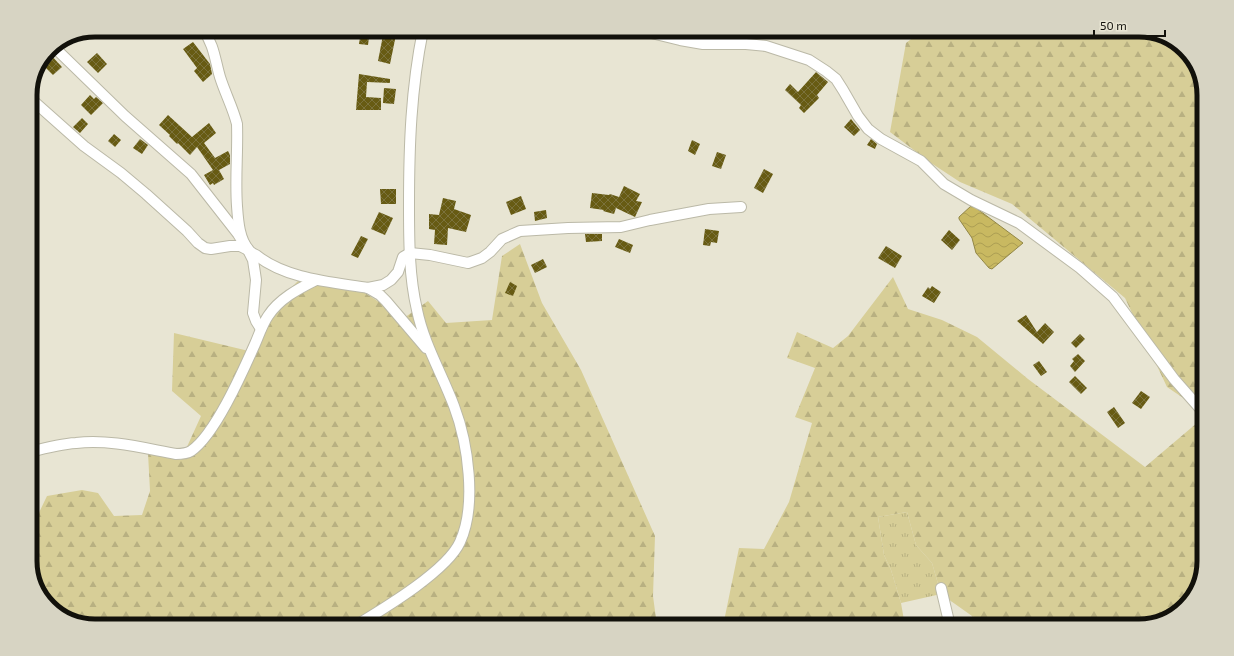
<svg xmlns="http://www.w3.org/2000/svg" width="1234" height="656" font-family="'Exo 2',sans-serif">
<defs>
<pattern id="grass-tufts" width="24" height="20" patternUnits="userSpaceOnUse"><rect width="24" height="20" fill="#d7ce97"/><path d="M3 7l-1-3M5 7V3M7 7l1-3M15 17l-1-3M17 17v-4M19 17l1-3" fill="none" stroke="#b8b081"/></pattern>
<pattern id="forest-firs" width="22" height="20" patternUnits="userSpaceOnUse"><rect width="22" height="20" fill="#d7ce97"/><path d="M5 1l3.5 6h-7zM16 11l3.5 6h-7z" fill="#b8b081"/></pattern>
<pattern id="water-waves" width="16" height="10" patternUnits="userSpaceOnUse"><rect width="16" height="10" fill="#c9b961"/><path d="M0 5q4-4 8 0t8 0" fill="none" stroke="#ac9e53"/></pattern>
<pattern id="building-cross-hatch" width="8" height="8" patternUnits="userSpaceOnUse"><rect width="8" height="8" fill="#675b13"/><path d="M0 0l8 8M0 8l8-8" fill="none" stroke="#7b723c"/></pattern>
</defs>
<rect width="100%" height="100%" fill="#e8e5d3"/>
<!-- grass -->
<g fill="url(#grass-tufts)">
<path d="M907 512 916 545 932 563 941 594 901 603 891 570 884 555 878 517Z"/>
<path d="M972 616 996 626H973Z"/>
</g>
<!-- forest -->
<g fill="url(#forest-firs)">
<path d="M923 30H1139L1168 37 1193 59 1204 91V412L1167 387 1125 298 1012 204 960 182 931 163 890 132 906 43Z"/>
<path d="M520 244 542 303 581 370 655 536 653 596 657 626H95L66 619 41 597 30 565V522L35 521 47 496 82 490 98 493 114 516 142 515 150 491 148 453 181 460 201 416 172 391 174 333 257 353 261 325 280 299 298 281 365 293 404 318 428 301 446 323 492 320 502 256Z"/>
<path d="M893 277 908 309 942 320 977 337 1028 379 1145 467 1204 417V561L1197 590 1175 615 1139 626H996L972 616 941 594 932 563 916 545 907 512 878 517 884 555 891 570 901 603 905 626H723L739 548 764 549 789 502 812 423 795 417 815 368 787 358 797 332 833 348 848 336Z"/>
</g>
<!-- water -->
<path fill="url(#water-waves)" stroke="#928747" d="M971 206 976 208 1023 243 992 269 989 268 976 253 972 238 959 219V217Z"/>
<!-- building -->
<g fill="url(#building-cross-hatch)">
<path d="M361 30H370L368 45 359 44Z"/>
<path d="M384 30H397L390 64 378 61Z"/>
<path d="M193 42 210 64 212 74 203 82 194 71 197 68 183 49Z"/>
<path d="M48 52 62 67 53 75 42 64Z"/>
<path d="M97 53 107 64 98 73 87 62Z"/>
<path d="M816 72 828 82 817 95 819 98 804 113 799 108 801 105 785 90 790 84 798 92Z"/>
<path d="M359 74 390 79V83L367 82 366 97 381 98V110H356Z"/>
<path d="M384 88 396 89 394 104 383 103Z"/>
<path d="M90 95 94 99 96 97 103 103 91 115 81 105Z"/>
<path d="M168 115 192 137 209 123 216 133 204 143 215 158 228 151 230 155V164L219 170 224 179 214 185 213 183 210 185 204 175 213 170 197 147 190 155 178 143 177 144 169 136 170 135 159 125Z"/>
<path d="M82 118 88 124 80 133 73 127Z"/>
<path d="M851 119 860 130 854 136 844 127Z"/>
<path d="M114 134 121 140 115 147 108 141Z"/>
<path d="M140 139 148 145 142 154 133 148Z"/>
<path d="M871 139 877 144 875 149 867 145Z"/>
<path d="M692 140 700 144 695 155 688 151Z"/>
<path d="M717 152 726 155 721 169 712 166Z"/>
<path d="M764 169 773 174 763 193 754 188Z"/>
<path d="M624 186 640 194 636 201 642 202 635 217 616 208 614 214 603 211 604 210 590 208 592 193 609 195 610 194 619 197Z"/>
<path d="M380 189H396V204H381Z"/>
<path d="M521 196 526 209 511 215 506 202Z"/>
<path d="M443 198 456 201 454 209 471 215 466 232 448 228 447 245 434 244 435 230 429 229V214L439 215Z"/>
<path d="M546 210 547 218 535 221 534 212Z"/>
<path d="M379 212 393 218 385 235 371 229Z"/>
<path d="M705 229 719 231 717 243 711 242 710 246 703 245Z"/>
<path d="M949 230 960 240 952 250 941 240Z"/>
<path d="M585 234H602V241L586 242Z"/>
<path d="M361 236 368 239 358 258 351 255Z"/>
<path d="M619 239 633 245 630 253 615 247Z"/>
<path d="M886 246 902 256 895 268 878 258Z"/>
<path d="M543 259 547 267 535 273 531 265Z"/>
<path d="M510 282 517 286 513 296 505 293Z"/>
<path d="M932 286 941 292 934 303 922 296 928 287 930 289Z"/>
<path d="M1026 315 1037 332 1045 323 1054 332 1043 344 1017 321Z"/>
<path d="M1080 334 1085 339 1076 348 1071 343Z"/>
<path d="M1078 354 1085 361 1075 372 1070 366 1074 361 1072 359Z"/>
<path d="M1039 361 1047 372 1041 376 1033 365Z"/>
<path d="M1075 376 1087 388 1081 394 1069 382Z"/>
<path d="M1141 391 1150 397 1141 409 1132 403Z"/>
<path d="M1114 407 1125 423 1118 428 1107 412Z"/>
</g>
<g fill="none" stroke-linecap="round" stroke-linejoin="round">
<defs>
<g id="minor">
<path d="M203 30C214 44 215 60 220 77 225 93 233 108 237 124 238 151 235 179 237 206 238 220 239 239 249 250 250 252 254 254 256 255 286 279 331 282 368 288L383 285 391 280 398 272 403 257 410 253 430 255 468 263 482 258 490 252 502 239 520 231 568 228 621 227 650 220 709 209 741 207"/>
<path d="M639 30 680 40 703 44H746L766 46 809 60 826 71 836 79 843 90 858 116 868 129 881 139 921 161 944 184 971 200 1019 223 1080 268 1113 297 1174 379 1204 413"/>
<path d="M54 47 125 116 191 174 238 234 248 250 253 260 256 280 253 313 256 321 261 329"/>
<path d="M30 98 84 146 121 173 146 194 187 231 198 243 205 248 211 249 230 246H240L248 250"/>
<path d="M368 288 380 295 386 301 426 348"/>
<path d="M30 452C45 448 60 444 76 443 109 439 143 448 176 454 181 454 186 454 191 451 215 435 243 371 255 344 259 335 262 325 268 316 279 299 298 289 316 280"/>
<path d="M941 588 950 626"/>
<path d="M355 626C383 609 447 571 460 542 477 505 468 443 454 406 442 374 424 344 417 310 409 276 409 240 409 205 409 145 411 89 423 30"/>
</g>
</defs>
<!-- minor casing -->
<use href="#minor" stroke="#bbb9a7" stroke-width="12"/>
<!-- minor -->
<use href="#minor" stroke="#fff" stroke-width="10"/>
</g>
<!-- crop -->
<path d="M0 0H1234V656H0ZM95 37H1139A58 58 0 0 1 1197 95V561A58 58 0 0 1 1139 619H95A58 58 0 0 1 37 561V95A58 58 0 0 1 95 37Z" fill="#d7d4c3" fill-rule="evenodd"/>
<path fill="none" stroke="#12110b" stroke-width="5" d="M95 37H1139A58 58 0 0 1 1197 95V561A58 58 0 0 1 1139 619H95A58 58 0 0 1 37 561V95A58 58 0 0 1 95 37Z"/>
<!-- scale -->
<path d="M1094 30v6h71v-6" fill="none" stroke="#12110b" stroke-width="2"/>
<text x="1100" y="30" font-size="12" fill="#12110b" stroke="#e8e5d3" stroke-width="3" paint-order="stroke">50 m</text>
</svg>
